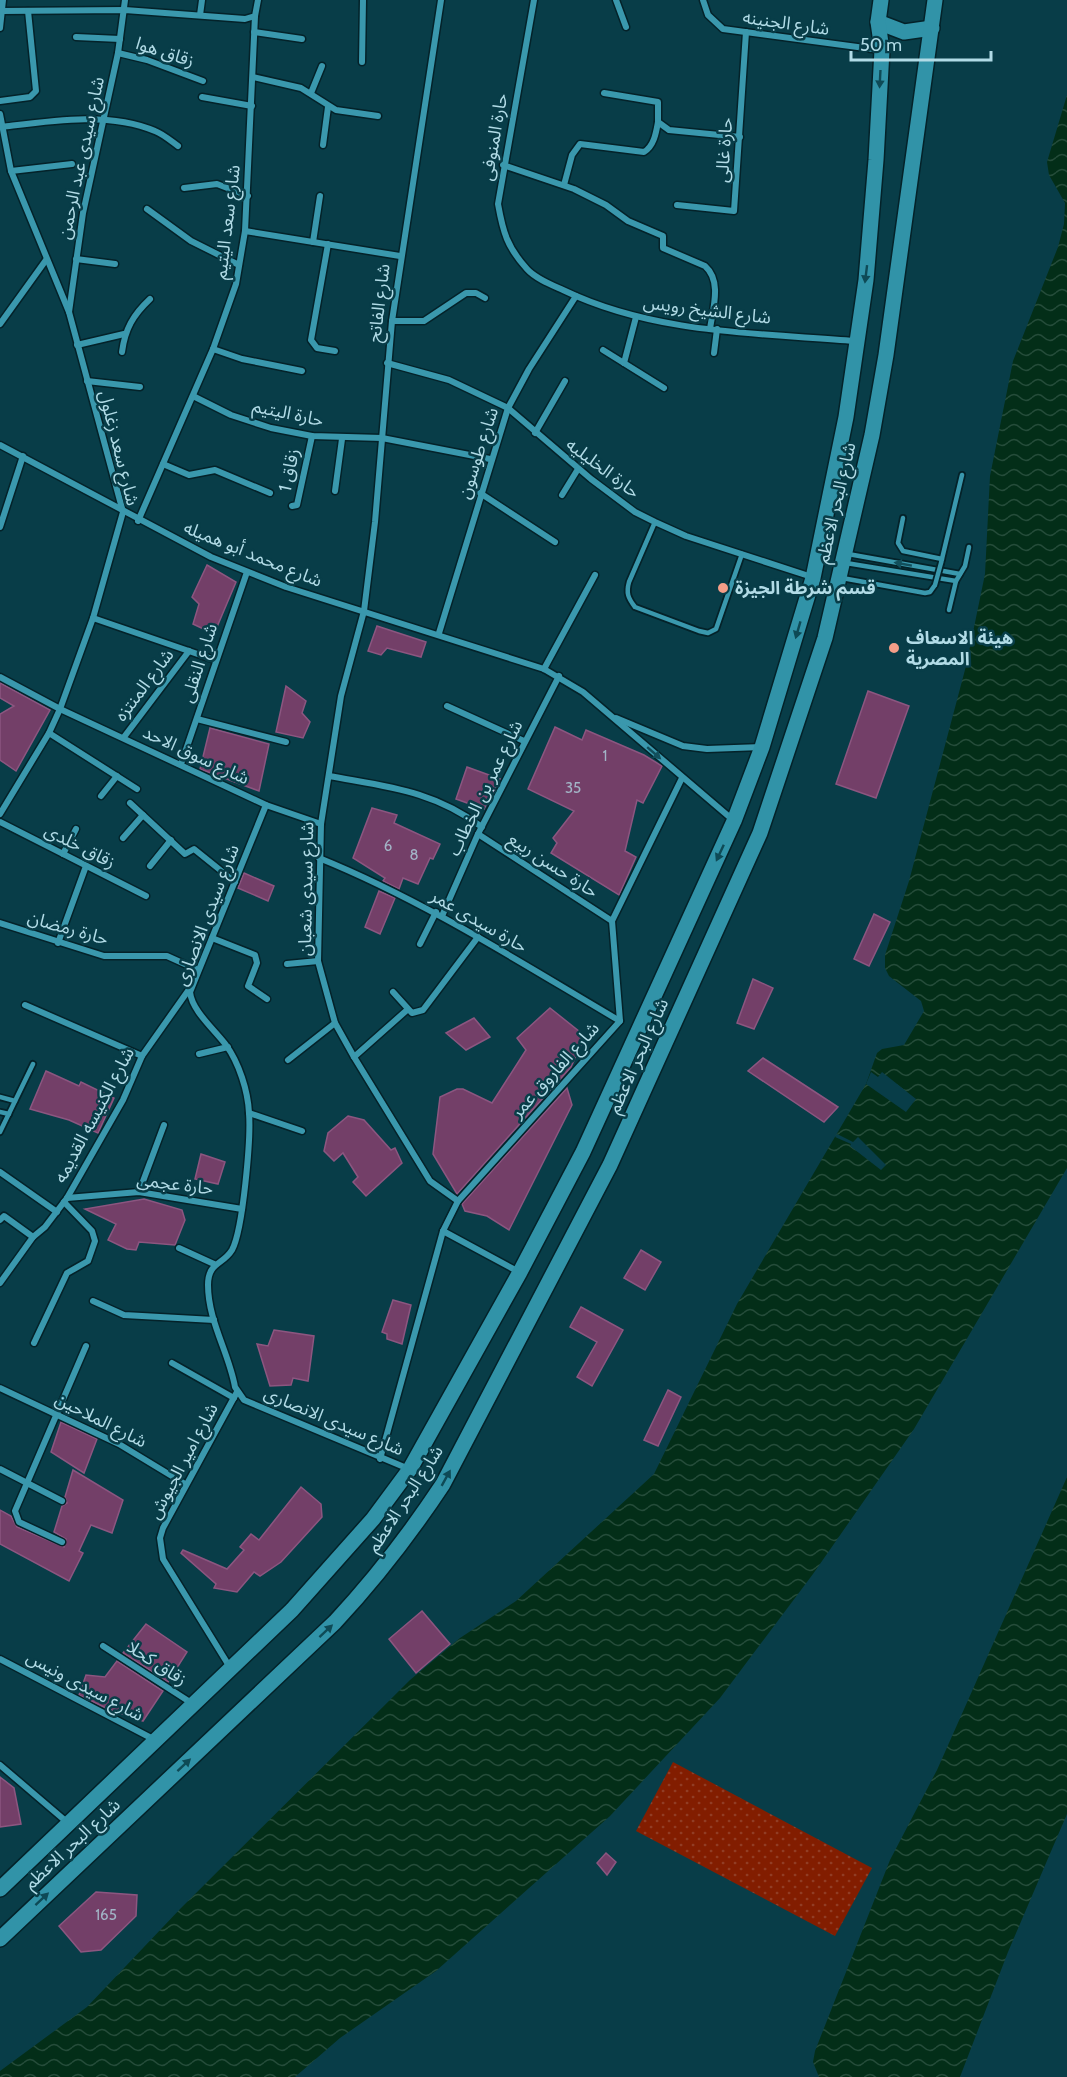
<svg xmlns="http://www.w3.org/2000/svg" width="1067" height="2077" font-family="Cabin,'Noto Sans Arabic',sans-serif">
<defs>
<pattern id="grass-dots" width="8" height="8" patternUnits="userSpaceOnUse" patternTransform="scale(1.5)"><rect width="8" height="8" fill="#821d00"/><path d="M2 2h.1M6 6h.1" fill="none" stroke="#913d25" stroke-width="1.8" stroke-linecap="round"/></pattern>
<pattern id="water-waves" width="16" height="10" patternUnits="userSpaceOnUse" patternTransform="scale(1.5)"><rect width="16" height="10" fill="#032e18"/><path d="M0 5q4-4 8 0t8 0" fill="none" stroke="#254c3a"/></pattern>
</defs>
<rect width="100%" height="100%" fill="#083d48"/>
<!-- grass -->
<path fill="url(#grass-dots)" d="M673 1762 872 1868 835 1936 636 1831Z"/>
<!-- water -->
<g fill="url(#water-waves)">
<path d="M1067 95V1168L914 1429 813 1574 720 1698 610 1816 436 1971 340 2038 295 2077H0V2071L87 2007 181 1908 410 1680 460 1638 516 1601 654 1474 737 1304 866 1084 877 1053 882 1049 904 1045 924 1011 921 1001 889 976 885 968V955L909 881 966 666 985 574 990 476 1013 361 1058 247 1064 224 1065 203 1049 175 1047 162Z"/>
<path d="M1067 1477V1814L1008 1952 960 2077H819L813 2062 815 2051 890 1860 937 1770Z"/>
</g>
<!-- pier -->
<g fill="#083d48">
<path d="M871 1072 878 1077 882 1072 916 1099 906 1112 866 1084Z"/>
<path d="M837 1134 853 1142 858 1137 886 1165 881 1170 850 1146 851 1144 835 1137Z"/>
</g>
<!-- building -->
<g fill="#733f68" stroke="#8c5680" stroke-width="1.5">
<path d="M207 565 236 582 214 634 193 624 199 604 192 597Z"/>
<path d="M377 626 426 642 421 657 387 648 381 655 368 651Z"/>
<path d="M0 683 50 710 16 771 0 760V714L14 706 0 698Z"/>
<path d="M286 686 306 701 302 713 310 722 303 738 276 732Z"/>
<path d="M868 691 909 706 876 798 836 784Z"/>
<path d="M555 727 582 740 586 730 644 755 662 766 643 803 637 800 625 851 636 857 619 895 551 853 557 843 553 838 574 811 528 789Z"/>
<path d="M210 728 269 744 259 791 200 769Z"/>
<path d="M467 767 500 779 484 809 456 799Z"/>
<path d="M372 808 397 815 394 823 440 844 433 859 430 858 418 884 403 878 399 889 383 881 385 878 353 858Z"/>
<path d="M244 873 274 886 268 901 238 888Z"/>
<path d="M379 891 395 898 380 934 365 927Z"/>
<path d="M874 914 890 922 869 966 854 959Z"/>
<path d="M753 979 773 988 754 1029 737 1023Z"/>
<path d="M550 1008 585 1036 571 1067 457 1194 433 1154 440 1097 457 1089H463L492 1103 526 1050 517 1038Z"/>
<path d="M474 1018 490 1037 466 1050 446 1033Z"/>
<path d="M763 1058 838 1107 824 1122 748 1071Z"/>
<path d="M46 1071 79 1086 81 1082 114 1098 98 1133 69 1120 30 1109Z"/>
<path d="M567 1088 572 1105 509 1230 487 1216 465 1211 462 1204Z"/>
<path d="M348 1116 364 1120 391 1150 395 1148 402 1163 366 1196 353 1182 358 1177 343 1153 334 1161 324 1151 328 1133Z"/>
<path d="M201 1154 225 1162 218 1184 195 1179Z"/>
<path d="M144 1199 182 1210 185 1220 175 1245 139 1242 136 1250 127 1249 108 1240 116 1224 85 1209Z"/>
<path d="M641 1250 661 1262 645 1290 624 1278Z"/>
<path d="M393 1300 411 1305 402 1344 387 1339V1334L382 1332Z"/>
<path d="M581 1307 623 1330 592 1386 577 1377 597 1342 570 1327Z"/>
<path d="M274 1330 314 1336 308 1381 293 1378 291 1385 270 1386 257 1344 268 1346Z"/>
<path d="M668 1390 681 1397 658 1446 644 1440Z"/>
<path d="M61 1422 97 1439 84 1473 51 1452Z"/>
<path d="M73 1470 123 1500 112 1533 91 1525 79 1551 83 1553 69 1581 0 1544V1510L11 1516 17 1527 64 1547 66 1539 54 1532 62 1506 67 1503 65 1497Z"/>
<path d="M301 1487 321 1504 322 1517 281 1562 260 1576 254 1572 237 1592 214 1588 216 1584 181 1553 183 1550 227 1569 244 1550 240 1547 251 1534 259 1540Z"/>
<path d="M422 1611 450 1644 416 1673 389 1639Z"/>
<path d="M146 1624 187 1652 168 1682 123 1653Z"/>
<path d="M117 1661 163 1691 143 1721 108 1709 79 1695 86 1675 105 1677Z"/>
<path d="M0 1777 14 1788 21 1824 0 1827Z"/>
<path d="M606 1853 616 1862 607 1875 597 1863Z"/>
<path d="M96 1892 137 1895 136 1916 101 1950 81 1952 59 1926Z"/>
</g>
<g fill="none" stroke-linecap="round" stroke-linejoin="round">
<defs>
<g id="service">
<path d="M903 518 898 543 903 551 942 559"/>
<path d="M655 522 629 582C626 593 628 598 635 607L699 631 708 633 716 629 742 554"/>
<path d="M848 554 960 574"/>
<path d="M846 563 956 581"/>
<path d="M941 563 962 475"/>
<path d="M842 578 925 593 930 592 935 585"/>
<path d="M949 610 956 581 965 566 969 547"/>
<path d="M0 1097 15 1101"/>
<path d="M0 1112 9 1114"/>
<path d="M0 1132 33 1064"/>
</g>
<g id="minor">
<path d="M441 0 392 321 375 522 364 611 341 696 321 824 318 961 335 1023 354 1057 430 1181 458 1201"/>
<path d="M534 0 498 204C503 232 507 247 527 269 536 279 552 285 563 290 654 334 757 333 855 341"/>
<path d="M616 0 626 27"/>
<path d="M703 0 708 15 723 29 880 50"/>
<path d="M2 11 125 10 245 19 255 16 258 0"/>
<path d="M200 15 202 0"/>
<path d="M0 28 3 0"/>
<path d="M254 32 302 39"/>
<path d="M76 37 120 39"/>
<path d="M118 53 147 60 203 81"/>
<path d="M362 62 363 0"/>
<path d="M253 77 301 88 336 110 378 116"/>
<path d="M311 93 322 66"/>
<path d="M604 93 658 102V122L669 130 740 137"/>
<path d="M202 97 252 106"/>
<path d="M0 101 30 97 36 91 28 11"/>
<path d="M0 114 11 171 69 312 123 512 93 618 60 709 49 733 0 814"/>
<path d="M2 127C49 121 109 111 155 131 163 134 171 141 178 146"/>
<path d="M323 145 328 107"/>
<path d="M503 165 574 189 606 205 628 221 663 236V248L705 266C722 281 713 308 710 329"/>
<path d="M11 171 72 164"/>
<path d="M564 185 572 155 580 144 644 152C654 146 656 133 658 122"/>
<path d="M184 188 217 184 248 196"/>
<path d="M677 205 734 211 746 32"/>
<path d="M147 209 191 241 239 265"/>
<path d="M245 231 400 256"/>
<path d="M313 242 320 196"/>
<path d="M328 244 311 340 317 348 335 351"/>
<path d="M76 259 115 264"/>
<path d="M69 312 83 213 118 53 125 0"/>
<path d="M392 321H424L466 293H476L485 298"/>
<path d="M0 324 46 260"/>
<path d="M77 345 124 334"/>
<path d="M213 349 242 359 302 371"/>
<path d="M603 350 664 388"/>
<path d="M122 352C125 329 133 315 150 299"/>
<path d="M714 353 717 329"/>
<path d="M387 363 449 380 508 408 591 479 635 512 655 522 686 536 812 577"/>
<path d="M624 363 636 317"/>
<path d="M87 381 140 387"/>
<path d="M193 396 231 415 271 428 312 436 382 438 490 459"/>
<path d="M535 433 565 381"/>
<path d="M0 445 211 557 286 587 544 669 583 692 733 820"/>
<path d="M163 464 189 475 215 470 270 493"/>
<path d="M335 491 342 439"/>
<path d="M480 493 555 542"/>
<path d="M562 495 578 469"/>
<path d="M292 506 297 505 312 436"/>
<path d="M138 521 213 349 236 284 245 231 255 16"/>
<path d="M0 527 23 456"/>
<path d="M93 618 215 660"/>
<path d="M439 633 508 408 529 369 576 296"/>
<path d="M544 669 595 575"/>
<path d="M0 677 60 709 266 805 321 824"/>
<path d="M447 706 524 741"/>
<path d="M616 718 683 746 707 749 762 747"/>
<path d="M197 719 286 742"/>
<path d="M49 733 137 789"/>
<path d="M124 737 189 651"/>
<path d="M181 764 247 572"/>
<path d="M329 776C388 787 432 790 482 827"/>
<path d="M101 796 117 776"/>
<path d="M130 803 185 854 194 849 235 882"/>
<path d="M266 805 190 992C192 1011 214 1029 226 1045 239 1063 248 1091 249 1113 251 1138 243 1230 232 1250 223 1265 208 1262 208 1285 208 1321 229 1353 235 1387L244 1400 409 1469"/>
<path d="M0 822 146 896"/>
<path d="M478 834 612 921"/>
<path d="M123 838 143 815"/>
<path d="M63 854 76 829"/>
<path d="M319 858C425 901 521 963 620 1021"/>
<path d="M150 866 171 840"/>
<path d="M442 916 478 834 559 676"/>
<path d="M0 923 104 956H167L198 970"/>
<path d="M212 938 255 955 257 963 248 986 267 999"/>
<path d="M58 943 86 866"/>
<path d="M420 944 436 912"/>
<path d="M287 964 318 961"/>
<path d="M393 992 412 1013 423 1010 478 937"/>
<path d="M25 1005 142 1056"/>
<path d="M199 1054 228 1047"/>
<path d="M354 1057 407 1010"/>
<path d="M288 1060 335 1023"/>
<path d="M249 1113 302 1131"/>
<path d="M0 1172 57 1212"/>
<path d="M139 1192 164 1125"/>
<path d="M67 1198 139 1192 242 1209"/>
<path d="M0 1220 4 1216 33 1237"/>
<path d="M443 1231 519 1272"/>
<path d="M179 1248 214 1264"/>
<path d="M0 1283 33 1237 45 1227 67 1198 123 1100 142 1056 190 988"/>
<path d="M93 1301 124 1315 214 1320"/>
<path d="M34 1343 67 1273 88 1261 95 1241 92 1231 64 1202"/>
<path d="M172 1363 234 1398"/>
<path d="M0 1388 119 1444 185 1484"/>
<path d="M380 1459 443 1231 458 1201 620 1021 612 921 682 778"/>
<path d="M0 1469 62 1501"/>
<path d="M62 1542 19 1522 15 1511 86 1346"/>
<path d="M103 1646 193 1704"/>
<path d="M0 1659 155 1740"/>
<path d="M231 1669 163 1559 160 1538 163 1528 237 1392"/>
<path d="M0 1765 68 1823"/>
</g>
<g id="primary">
<path d="M878 22 904 32 932 28"/>
<path d="M0 1889 292 1610 373 1519 410 1469 520 1272 583 1152 734 821 762 747 813 578 846 417 866 280 876 160 882 50 878 22 881 0"/>
<path d="M0 1939 335 1622C376 1578 410 1534 443 1484L610 1165 760 833 825 638 872 435 886 355 935 0"/>
</g>
</defs>
<!-- service casing -->
<use href="#service" stroke="#042229" stroke-width="8"/>
<!-- minor casing -->
<use href="#minor" stroke="#042229" stroke-width="9"/>
<!-- primary casing -->
<use href="#primary" stroke="#042229" stroke-width="18"/>
<!-- service -->
<use href="#service" stroke="#3a98ad" stroke-width="4.5"/>
<!-- minor -->
<use href="#minor" stroke="#3a98ad" stroke-width="6"/>
<!-- primary -->
<use href="#primary" stroke="#3193a8" stroke-width="15"/>
<defs>
<path id="service-bridge" d="M935 585 941 563"/>
</defs>
<!-- service-bridge casing -->
<use href="#service-bridge" stroke="#042229" stroke-width="8" stroke-linecap="butt"/>
<!-- service-bridge -->
<use href="#service-bridge" stroke="#3a98ad" stroke-width="4.5"/>
</g>
<!-- one-way arrows -->
<defs><path id="oneway-solid" d="M-6-.8H1V-3.2L6.5 0L1 3.2V.8H-6Z" transform="scale(1.5)"/></defs>
<g fill="#0e4a56">
<use href="#oneway-solid" transform="translate(880 79) rotate(93)"/>
<use href="#oneway-solid" transform="translate(866 274) rotate(97)"/>
<use href="#oneway-solid" transform="translate(798 630) rotate(106)"/>
<use href="#oneway-solid" transform="translate(720 853) rotate(115)"/>
<use href="#oneway-solid" transform="translate(446 1478) rotate(-61)"/>
<use href="#oneway-solid" transform="translate(326 1631) rotate(-43)"/>
<use href="#oneway-solid" transform="translate(184 1765) rotate(-43)"/>
<use href="#oneway-solid" transform="translate(42 1899) rotate(-43)"/>
</g>
<g fill="#124f5c">
<use href="#oneway-solid" transform="translate(903 564) rotate(-170)"/>
<use href="#oneway-solid" transform="translate(654 753) rotate(41)"/>
</g>
<!-- markers -->
<g fill="#f49e88" stroke="#083d48" stroke-width="2">
<circle cx="723" cy="588" r="6"/>
<circle cx="894" cy="648" r="6"/>
</g>
<g text-anchor="middle" dominant-baseline="central" stroke-width="5" stroke-linejoin="round" paint-order="stroke">
<!-- number labels -->
<g font-size="15" fill="#a2b4c6">
<text x="605" y="756">1</text>
<text x="573" y="788">35</text>
<text x="388" y="846">6</text>
<text x="414" y="855">8</text>
<text x="106" y="1915">165</text>
</g>
<!-- street labels -->
<g font-size="18" fill="#b1dbe6" stroke="#083d48">
<text transform="translate(786 23) rotate(8)">شارع الجنينه</text>
<text transform="translate(165 52) rotate(18)">زقاق هوا</text>
<text transform="translate(494 137) rotate(-80)">حارة المنوفى</text>
<text transform="translate(724 150) rotate(-86)">حارة غالى</text>
<text transform="translate(81 158) rotate(-78)">شارع سيدى عبد الرحمن</text>
<text transform="translate(227 222) rotate(-83)">شارع سعد اليتيم</text>
<text transform="translate(379 303) rotate(-83)">شارع الفاتح</text>
<text transform="translate(707 310) rotate(7)">شارع الشيخ رويس</text>
<text transform="translate(288 413) rotate(12)">حارة اليتيم</text>
<text transform="translate(119 448) rotate(76)">شارع سعد زغلول</text>
<text transform="translate(478 453) rotate(-72)">شارع طوسون</text>
<text transform="translate(603 468) rotate(37)">حارة الخليليه</text>
<text transform="translate(289 470) rotate(-78)">زقاق 1</text>
<text transform="translate(836 503) rotate(-77)">شارع البحر الاعظم</text>
<text transform="translate(253 554) rotate(22)">شارع محمد أبو هميله</text>
<text transform="translate(199 663) rotate(-72)">شارع النقلى</text>
<text transform="translate(144 685) rotate(-53)">شارع المنتزه</text>
<text transform="translate(196 755) rotate(25)">شارع سوق الاحد</text>
<text transform="translate(485 788) rotate(-64)">شارع عمر بن الخطاب</text>
<text transform="translate(80 846) rotate(27)">زقاق خلدى</text>
<text transform="translate(553 865) rotate(33)">حارة حسن ربيع</text>
<text transform="translate(306 889) rotate(-89)">شارع سيدى شعبان</text>
<text transform="translate(207 915) rotate(-69)">شارع سيدى الانصارى</text>
<text transform="translate(479 921) rotate(30)">حارة سيدى عمر</text>
<text transform="translate(68 928) rotate(16)">حارة رمضان</text>
<text transform="translate(638 1056) rotate(-66)">شارع البحر الاعظم</text>
<text transform="translate(555 1070) rotate(-48)">شارع الفاروق عمر</text>
<text transform="translate(94 1115) rotate(-62)">شارع الكنيسه القديمه</text>
<text transform="translate(175 1184) rotate(7)">حارة عجمى</text>
<text transform="translate(101 1420) rotate(27)">شارع الملاحين</text>
<text transform="translate(334 1421) rotate(23)">شارع سيدى الانصارى</text>
<text transform="translate(183 1461) rotate(-62)">شارع امير الجيوش</text>
<text transform="translate(405 1499) rotate(-57)">شارع البحر الاعظم</text>
<text transform="translate(157 1663) rotate(33)">زقاق كحلا</text>
<text transform="translate(85 1686) rotate(28)">شارع سيدى ونيس</text>
<text transform="translate(72 1844) rotate(-43)">شارع البحر الاعظم</text>
</g>
<!-- poi labels -->
<g font-size="18" font-weight="bold" fill="#b1dbe6" stroke="#083d48" text-anchor="start">
<text x="735" y="588">قسم شرطة الجيزة</text>
<text x="906" y="638">هيئة الاسعاف<tspan x="906" dy="21">المصرية</tspan></text>
</g>
</g>
<!-- scale -->
<path d="M851 51v9h140v-9" fill="none" stroke="#b1dbe6" stroke-width="3"/>
<text x="860" y="51" font-size="18" fill="#b1dbe6" stroke="#083d48" stroke-width="4.5" paint-order="stroke">50 m</text>
</svg>
